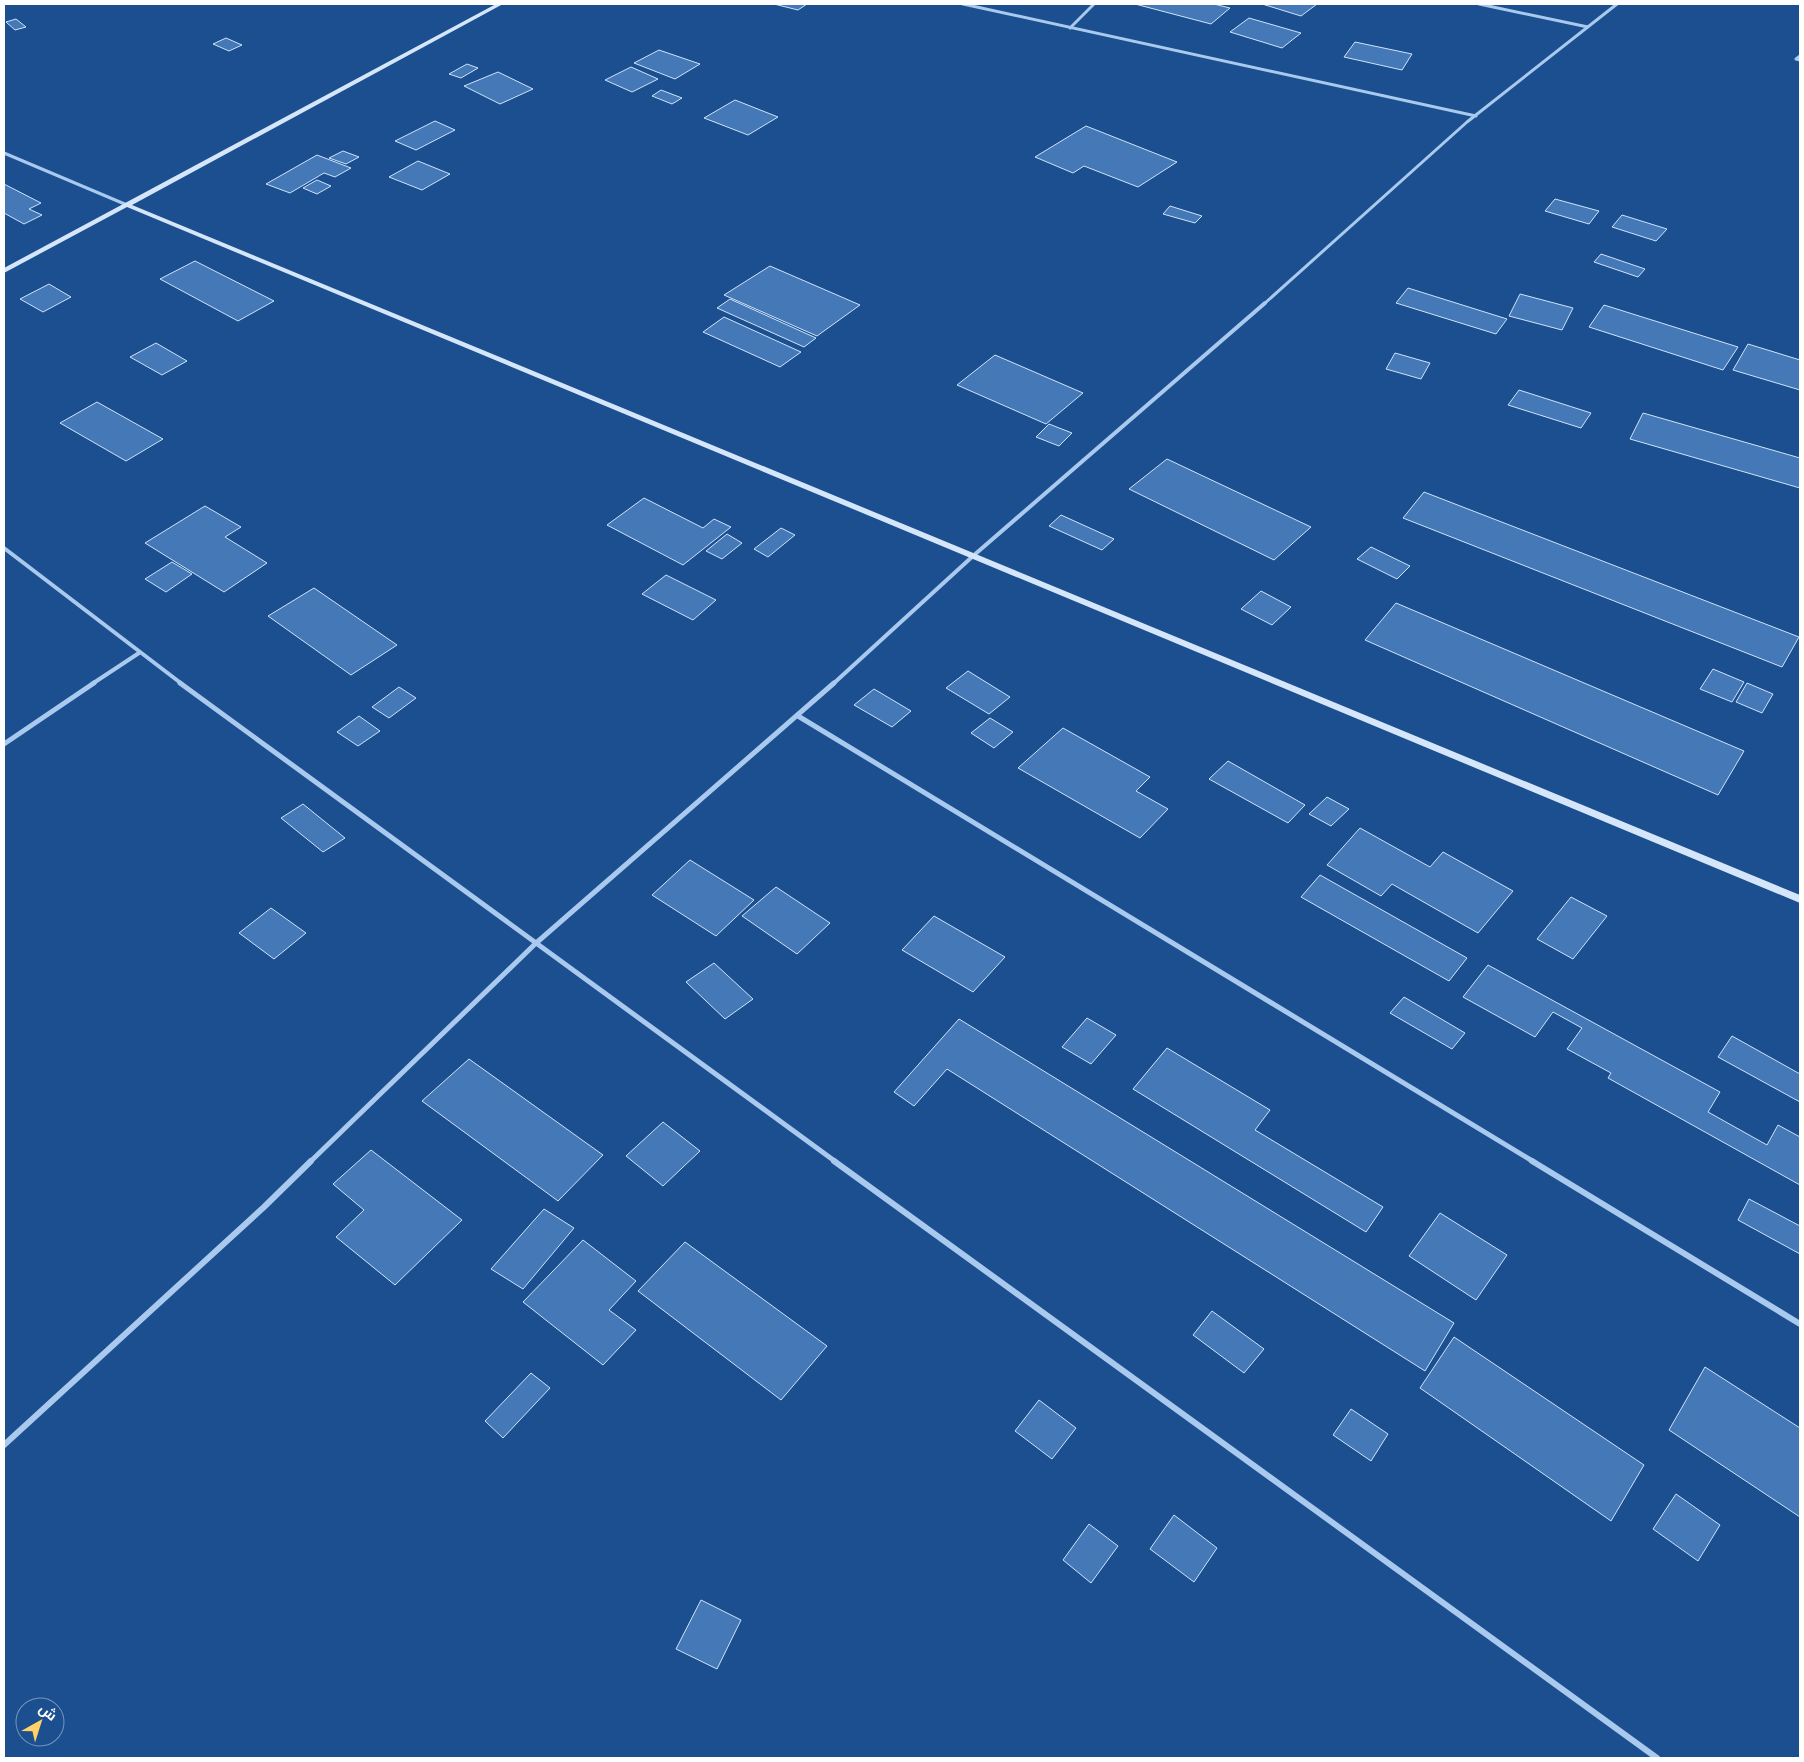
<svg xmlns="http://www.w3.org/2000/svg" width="1804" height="1762" viewBox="0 0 1804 1762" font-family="'Golos Text',Cairo,sans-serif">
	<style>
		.building { fill: #4478b7; stroke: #cfe3fa }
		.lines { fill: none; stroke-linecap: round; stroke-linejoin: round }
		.street-far3 { stroke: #a9c9ee; stroke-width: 3 }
		.street-far2 { stroke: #a9c9ee; stroke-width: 4 }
		.street-far1 { stroke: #a9c9ee; stroke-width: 5 }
		.street { stroke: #a9c9ee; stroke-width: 6 }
		.secondary { fill: #d6e6fa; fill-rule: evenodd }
	</style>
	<rect width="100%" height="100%" fill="#1b4f8f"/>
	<!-- building -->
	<path class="building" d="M 774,4 L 807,4 L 798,10 Z
		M 1135,4 L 1214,4 L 1230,8 L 1211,24 Z
		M 1262,4 L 1317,4 L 1301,16 Z
		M 1249,18 L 1301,33 L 1282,48 L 1230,32 Z
		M 16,19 L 26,27 L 15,30 L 6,22 Z
		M 226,38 L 242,45 L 229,51 L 213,44 Z
		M 1355,42 L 1412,54 L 1402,70 L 1344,57 Z
		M 659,50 L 700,64 L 675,79 L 634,63 Z
		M 467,64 L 478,68 L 461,78 L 449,74 Z
		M 631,67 L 658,79 L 632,92 L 605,80 Z
		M 498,72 L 533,89 L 500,104 L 464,86 Z
		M 661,90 L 682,98 L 672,104 L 652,96 Z
		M 735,100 L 778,117 L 748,135 L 704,118 Z
		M 435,121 L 455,130 L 416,150 L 395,141 Z
		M 1086,126 L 1177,162 L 1138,187 L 1084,166 L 1073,173 L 1035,157 Z
		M 343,151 L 359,157 L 346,164 L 329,158 Z
		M 317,155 L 351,168 L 335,177 L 324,173 L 290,193 L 266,184 Z
		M 418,161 L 450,174 L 422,190 L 389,177 Z
		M 317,180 L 331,186 L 317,194 L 303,188 Z
		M 4,184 L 41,203 L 29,209 L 42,215 L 24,224 L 4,213 Z
		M 1555,199 L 1599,211 L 1589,224 L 1545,211 Z
		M 1170,206 L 1202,216 L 1195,223 L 1163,214 Z
		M 1622,215 L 1667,229 L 1656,241 L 1612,227 Z
		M 1601,254 L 1645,269 L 1638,277 L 1594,262 Z
		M 195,261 L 274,301 L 238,321 L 160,279 Z
		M 770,266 L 860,305 L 817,336 L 724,295 Z
		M 49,284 L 71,297 L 43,312 L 20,299 Z
		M 1408,288 L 1507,319 L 1496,334 L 1396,303 Z
		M 1520,294 L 1573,308 L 1562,330 L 1509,316 Z
		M 730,299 L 816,338 L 804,347 L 717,308 Z
		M 1604,305 L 1738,347 L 1723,370 L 1589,327 Z
		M 724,317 L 801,352 L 780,367 L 703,332 Z
		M 156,343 L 187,361 L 162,375 L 130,357 Z
		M 1748,344 L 1800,360 L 1800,390 L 1733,370 Z
		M 1395,353 L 1430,363 L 1421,379 L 1386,369 Z
		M 995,355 L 1083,393 L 1046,424 L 957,385 Z
		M 1519,390 L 1591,413 L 1581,428 L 1508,405 Z
		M 97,402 L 163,439 L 126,461 L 60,423 Z
		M 1643,413 L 1800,458 L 1800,488 L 1630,439 Z
		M 1049,424 L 1072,433 L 1059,446 L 1036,437 Z
		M 1167,459 L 1311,527 L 1274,560 L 1129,489 Z
		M 1424,492 L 1799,637 L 1782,667 L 1403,518 Z
		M 644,498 L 703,528 L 714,519 L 731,527 L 683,565 L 607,525 Z
		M 205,506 L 241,527 L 225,537 L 267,563 L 224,592 L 145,543 Z
		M 1061,515 L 1114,539 L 1102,550 L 1049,526 Z
		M 781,528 L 795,535 L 768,557 L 754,549 Z
		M 727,534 L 742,543 L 722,559 L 706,551 Z
		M 1371,547 L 1410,566 L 1397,579 L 1357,559 Z
		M 172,562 L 192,574 L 166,592 L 145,579 Z
		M 666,575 L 716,600 L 693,620 L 642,594 Z
		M 314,588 L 397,645 L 351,675 L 268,616 Z
		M 1261,591 L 1291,607 L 1272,625 L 1241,609 Z
		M 1396,603 L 1744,751 L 1718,795 L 1365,640 Z
		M 1713,669 L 1744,682 L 1732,702 L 1700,689 Z
		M 968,671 L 1010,697 L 989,714 L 946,688 Z
		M 1747,683 L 1773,694 L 1762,713 L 1736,702 Z
		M 399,687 L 416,698 L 389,718 L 372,707 Z
		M 874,689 L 911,711 L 892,727 L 854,705 Z
		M 359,716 L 380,731 L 358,746 L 337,732 Z
		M 990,718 L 1013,732 L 994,748 L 971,733 Z
		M 1063,728 L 1150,777 L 1136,791 L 1168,809 L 1140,838 L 1018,768 Z
		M 1228,761 L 1305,805 L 1288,823 L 1209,779 Z
		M 1327,797 L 1349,809 L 1331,826 L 1309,814 Z
		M 303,804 L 345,838 L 323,852 L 281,818 Z
		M 1360,828 L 1430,867 L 1443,852 L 1513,891 L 1478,933 L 1392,884 L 1381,896 L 1327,865 Z
		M 690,860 L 754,900 L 716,936 L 652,895 Z
		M 1320,875 L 1467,958 L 1449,981 L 1301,897 Z
		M 776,887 L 830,923 L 797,954 L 742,916 Z
		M 1571,897 L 1607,916 L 1573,959 L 1537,939 Z
		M 271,908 L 306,933 L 274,959 L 239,933 Z
		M 934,916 L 1005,957 L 973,992 L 902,950 Z
		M 714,963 L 753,999 L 725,1019 L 686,982 Z
		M 1488,965 L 1720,1092 L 1708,1112 L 1767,1145 L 1778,1125 L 1800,1137 L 1800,1185 L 1608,1078 L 1611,1073 L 1567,1049 L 1582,1028 L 1553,1012 L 1535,1037 L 1463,997 Z
		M 1404,997 L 1465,1033 L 1452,1049 L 1390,1013 Z
		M 1087,1018 L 1116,1035 L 1091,1064 L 1062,1047 Z
		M 959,1019 L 1454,1323 L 1425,1371 L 947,1069 L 914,1106 L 894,1092 Z
		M 1732,1036 L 1800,1074 L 1800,1102 L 1718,1057 Z
		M 1167,1048 L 1270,1110 L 1255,1130 L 1383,1207 L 1366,1232 L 1133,1089 Z
		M 469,1059 L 603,1155 L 558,1201 L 422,1101 Z
		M 663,1122 L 700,1151 L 663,1186 L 626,1156 Z
		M 371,1150 L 462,1220 L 395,1285 L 336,1237 L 364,1210 L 333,1184 Z
		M 1749,1199 L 1800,1226 L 1800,1254 L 1738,1220 Z
		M 544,1209 L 574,1228 L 523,1289 L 491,1269 Z
		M 1440,1213 L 1507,1255 L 1476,1300 L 1409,1256 Z
		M 583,1240 L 636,1281 L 609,1310 L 636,1330 L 603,1365 L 523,1302 Z
		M 685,1242 L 827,1346 L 781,1400 L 638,1291 Z
		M 1212,1311 L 1264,1349 L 1244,1373 L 1193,1335 Z
		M 1454,1337 L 1644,1465 L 1611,1521 L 1420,1388 Z
		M 1705,1367 L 1800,1428 L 1800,1517 L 1669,1430 Z
		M 531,1373 L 550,1388 L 503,1438 L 485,1421 Z
		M 1039,1400 L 1076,1428 L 1052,1459 L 1015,1431 Z
		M 1351,1409 L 1388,1434 L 1371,1461 L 1333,1435 Z
		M 1676,1494 L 1720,1525 L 1698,1561 L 1653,1529 Z
		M 1174,1515 L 1217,1548 L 1194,1582 L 1150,1549 Z
		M 1089,1524 L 1118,1546 L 1091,1583 L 1063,1560 Z
		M 701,1600 L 741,1620 L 717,1669 L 676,1649 Z"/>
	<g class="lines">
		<!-- street-far3 -->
		<path class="street-far3" d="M 963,4 L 1476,116
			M 1479,4 L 1588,27
			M 1070,28 L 1094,4
			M 1800,56 L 1796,59 L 1800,60
			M 4,153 L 127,205
			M 1264,304 L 1467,122 L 1617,4"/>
		<!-- street-far2 -->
		<path class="street-far2" d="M 4,548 L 182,684
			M 92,684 L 139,653
			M 833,684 L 973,556 L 1265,303"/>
		<!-- street-far1 -->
		<path class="street-far1" d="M 180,683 L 836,1162
			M 798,716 L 1534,1162
			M 4,744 L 94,683
			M 310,1162 L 535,944 L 834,683"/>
		<!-- street -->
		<path class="street" d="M 834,1161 L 1657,1758
			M 1532,1161 L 1800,1324
			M 4,1445 L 264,1207 L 311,1161"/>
		<!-- secondary -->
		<path class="secondary" d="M 496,4 L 503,4 L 132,205 L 1800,895 L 1800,903 L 127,207 L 4,273 L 4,268 Z"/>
	</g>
	<!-- border -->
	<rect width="1804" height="1762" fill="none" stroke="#ffffff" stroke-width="10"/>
	<!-- north arrow -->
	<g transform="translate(40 1722) rotate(39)"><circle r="24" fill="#1b4f8f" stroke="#7695bc"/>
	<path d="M0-4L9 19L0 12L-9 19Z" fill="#ffd166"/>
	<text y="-8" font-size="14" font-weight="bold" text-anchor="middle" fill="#ffffff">ش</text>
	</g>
</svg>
